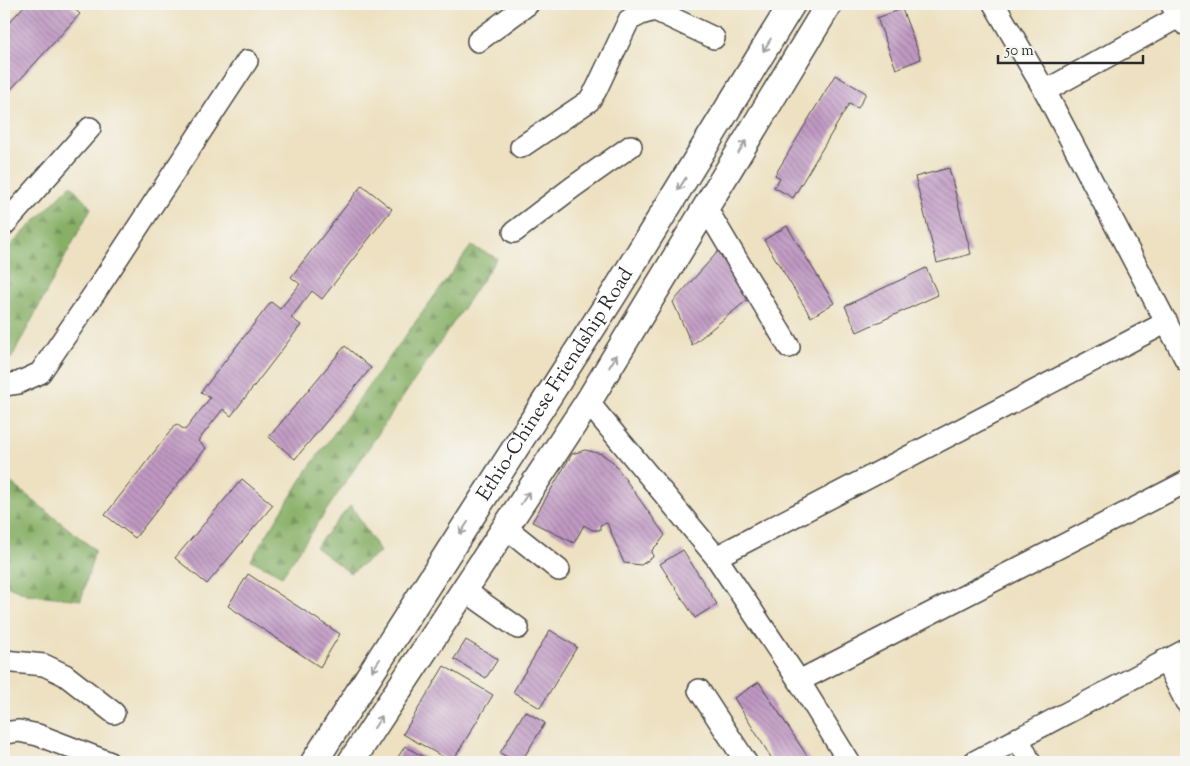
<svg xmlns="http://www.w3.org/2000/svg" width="1190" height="766" viewBox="0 0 1190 766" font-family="'Sorts Mill Goudy',serif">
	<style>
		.forest { fill: url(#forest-firs); stroke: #596e48 }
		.building { fill: url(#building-back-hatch) }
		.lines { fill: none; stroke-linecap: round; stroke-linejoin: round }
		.minor-casing { stroke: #484642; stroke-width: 24 }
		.major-casing { stroke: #484642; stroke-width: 29 }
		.minor { stroke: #fff; stroke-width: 21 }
		.major { stroke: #fff; stroke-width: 26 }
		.oneway { stroke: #a0a0a0 }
		.labels { text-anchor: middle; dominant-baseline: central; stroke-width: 4.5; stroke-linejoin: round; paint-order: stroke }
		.street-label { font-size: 20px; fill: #2b2b2b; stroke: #f6f6f2 }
	</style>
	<defs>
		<pattern id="forest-firs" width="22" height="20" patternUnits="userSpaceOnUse" patternTransform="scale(1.25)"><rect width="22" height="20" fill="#87b066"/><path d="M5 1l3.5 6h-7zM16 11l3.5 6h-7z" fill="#6f8f54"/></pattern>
		<pattern id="building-back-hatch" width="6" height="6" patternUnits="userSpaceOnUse" patternTransform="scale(1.25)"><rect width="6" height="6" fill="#c099c3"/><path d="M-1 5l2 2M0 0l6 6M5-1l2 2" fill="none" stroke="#9c7d9f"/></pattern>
	</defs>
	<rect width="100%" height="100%" fill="#f6f6f2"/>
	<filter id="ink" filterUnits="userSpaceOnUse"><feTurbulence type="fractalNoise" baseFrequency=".02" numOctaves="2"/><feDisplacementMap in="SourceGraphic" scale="10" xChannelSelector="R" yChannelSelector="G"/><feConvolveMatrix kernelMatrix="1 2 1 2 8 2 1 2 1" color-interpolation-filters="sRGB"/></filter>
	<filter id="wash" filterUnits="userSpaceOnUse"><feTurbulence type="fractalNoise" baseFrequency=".0096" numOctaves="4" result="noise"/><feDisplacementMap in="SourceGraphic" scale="20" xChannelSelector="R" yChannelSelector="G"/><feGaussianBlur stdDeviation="1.12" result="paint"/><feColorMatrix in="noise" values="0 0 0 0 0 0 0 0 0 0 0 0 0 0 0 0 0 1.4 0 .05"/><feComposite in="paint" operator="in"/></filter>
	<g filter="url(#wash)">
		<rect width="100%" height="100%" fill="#ede1c1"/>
		<!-- forest -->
		<path class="forest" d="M 71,185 L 91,208 L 11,359 L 4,360 L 4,252 Z
			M 471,246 L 497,258 L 282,576 L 251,560 L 308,469 Z
			M 4,477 L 95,550 L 81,600 L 27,594 L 4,584 Z
			M 351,505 L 380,552 L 350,573 L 315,547 Z"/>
		<g id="blocks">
			<!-- building -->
			<path class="building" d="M 26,4 L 69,4 L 80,14 L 4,97 L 4,28 Z
				M 902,9 L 921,59 L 896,69 L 877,18 Z
				M 835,75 L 866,93 L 858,108 L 849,104 L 793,198 L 774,187 L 780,178 L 775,175 Z
				M 949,168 L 971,254 L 937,263 L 915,177 Z
				M 362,185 L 392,209 L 322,299 L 312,291 L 291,318 L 301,325 L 231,416 L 223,409 L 198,441 L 206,448 L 135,538 L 105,515 L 176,424 L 185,430 L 210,398 L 201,392 L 271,302 L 280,309 L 300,284 L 291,277 Z
				M 787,226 L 834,303 L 811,317 L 764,240 Z
				M 723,246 L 752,296 L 692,345 L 673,302 Z
				M 926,268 L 938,295 L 857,332 L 845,306 Z
				M 345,346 L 371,368 L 295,459 L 269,437 Z
				M 585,450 L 602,454 L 613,462 L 665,535 L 660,542 L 652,550 L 653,557 L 641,565 L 624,563 L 607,523 L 600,525 L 600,530 L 592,530 L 584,525 L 574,543 L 532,522 L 572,454 Z
				M 242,479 L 273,505 L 207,584 L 175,558 Z
				M 683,550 L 717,604 L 695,618 L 660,564 Z
				M 248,574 L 340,634 L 320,667 L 228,606 Z
				M 550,630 L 577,647 L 540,708 L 513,692 Z
				M 466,640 L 498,659 L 486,678 L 454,659 Z
				M 444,666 L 493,695 L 452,762 L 403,734 Z
				M 759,682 L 811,762 L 774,762 L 734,698 Z
				M 525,711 L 545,723 L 521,762 L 516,762 L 500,753 Z
				M 405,746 L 432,762 L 395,762 Z"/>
		</g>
	</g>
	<g filter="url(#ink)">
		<use href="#blocks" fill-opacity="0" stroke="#484642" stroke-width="1"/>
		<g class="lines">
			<!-- minor casing -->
			<g class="minor-casing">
				<path id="minor" d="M 994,4 L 1045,91 L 1186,360
					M 478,41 L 528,4
					M 1045,91 L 1182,15
					M 521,147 L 589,101 L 596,90 L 629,20 L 641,14 L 655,10 L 714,38
					M 706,208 L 789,347
					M 4,225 L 90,128
					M 514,232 L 573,187 L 631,146
					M 4,385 L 18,383 L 40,373 L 94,294 L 247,61
					M 588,402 L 716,557 L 799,681 L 1186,482
					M 505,527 L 559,570
					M 716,557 L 1167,322
					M 464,590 L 518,628
					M 1165,660 L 1186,702
					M 4,661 L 44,665 L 65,675 L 114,713
					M 799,681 L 849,762
					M 699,690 L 746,762
					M 4,733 L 19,731 L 38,735 L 108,762
					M 1018,738 L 1030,762
					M 974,762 L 1186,650"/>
			</g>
			<!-- major casing -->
			<g class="major-casing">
				<g id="major">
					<path d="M 1174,4 L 1186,22"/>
					<path id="s1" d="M 314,762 L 614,294 L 792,4"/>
					<path d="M 351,762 L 588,402 L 829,4"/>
				</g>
			</g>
			<!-- minor -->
			<use href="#minor" class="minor"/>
			<!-- major -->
			<use href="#major" class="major"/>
		</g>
		<!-- one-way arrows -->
		<defs><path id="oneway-shaft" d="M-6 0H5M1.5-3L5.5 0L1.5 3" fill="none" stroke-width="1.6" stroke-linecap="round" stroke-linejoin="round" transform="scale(1.25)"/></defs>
		<g class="oneway">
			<use href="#oneway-shaft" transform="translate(767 45) rotate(121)"/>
			<use href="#oneway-shaft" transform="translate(742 147) rotate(-59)"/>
			<use href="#oneway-shaft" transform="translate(682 184) rotate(122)"/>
			<use href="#oneway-shaft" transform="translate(613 361) rotate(-59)"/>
			<use href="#oneway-shaft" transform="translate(525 498) rotate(-57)"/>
			<use href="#oneway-shaft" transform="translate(464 528) rotate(123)"/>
			<use href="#oneway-shaft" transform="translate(376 665) rotate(123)"/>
			<use href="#oneway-shaft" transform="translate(378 722) rotate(-57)"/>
		</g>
	</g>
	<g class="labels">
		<!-- street labels -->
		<g class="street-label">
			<text stroke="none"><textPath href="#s1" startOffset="448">Ethio-Chinese Friendship Road</textPath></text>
		</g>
	</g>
	<!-- margin -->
	<rect width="1190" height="766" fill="none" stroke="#f6f6f2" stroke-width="20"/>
	<!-- scale -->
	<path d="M998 55v8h145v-8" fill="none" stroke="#2b2b2b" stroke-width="2.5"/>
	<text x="1005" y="55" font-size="15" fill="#2b2b2b" stroke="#f6f6f2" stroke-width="4" paint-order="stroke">50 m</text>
</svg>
